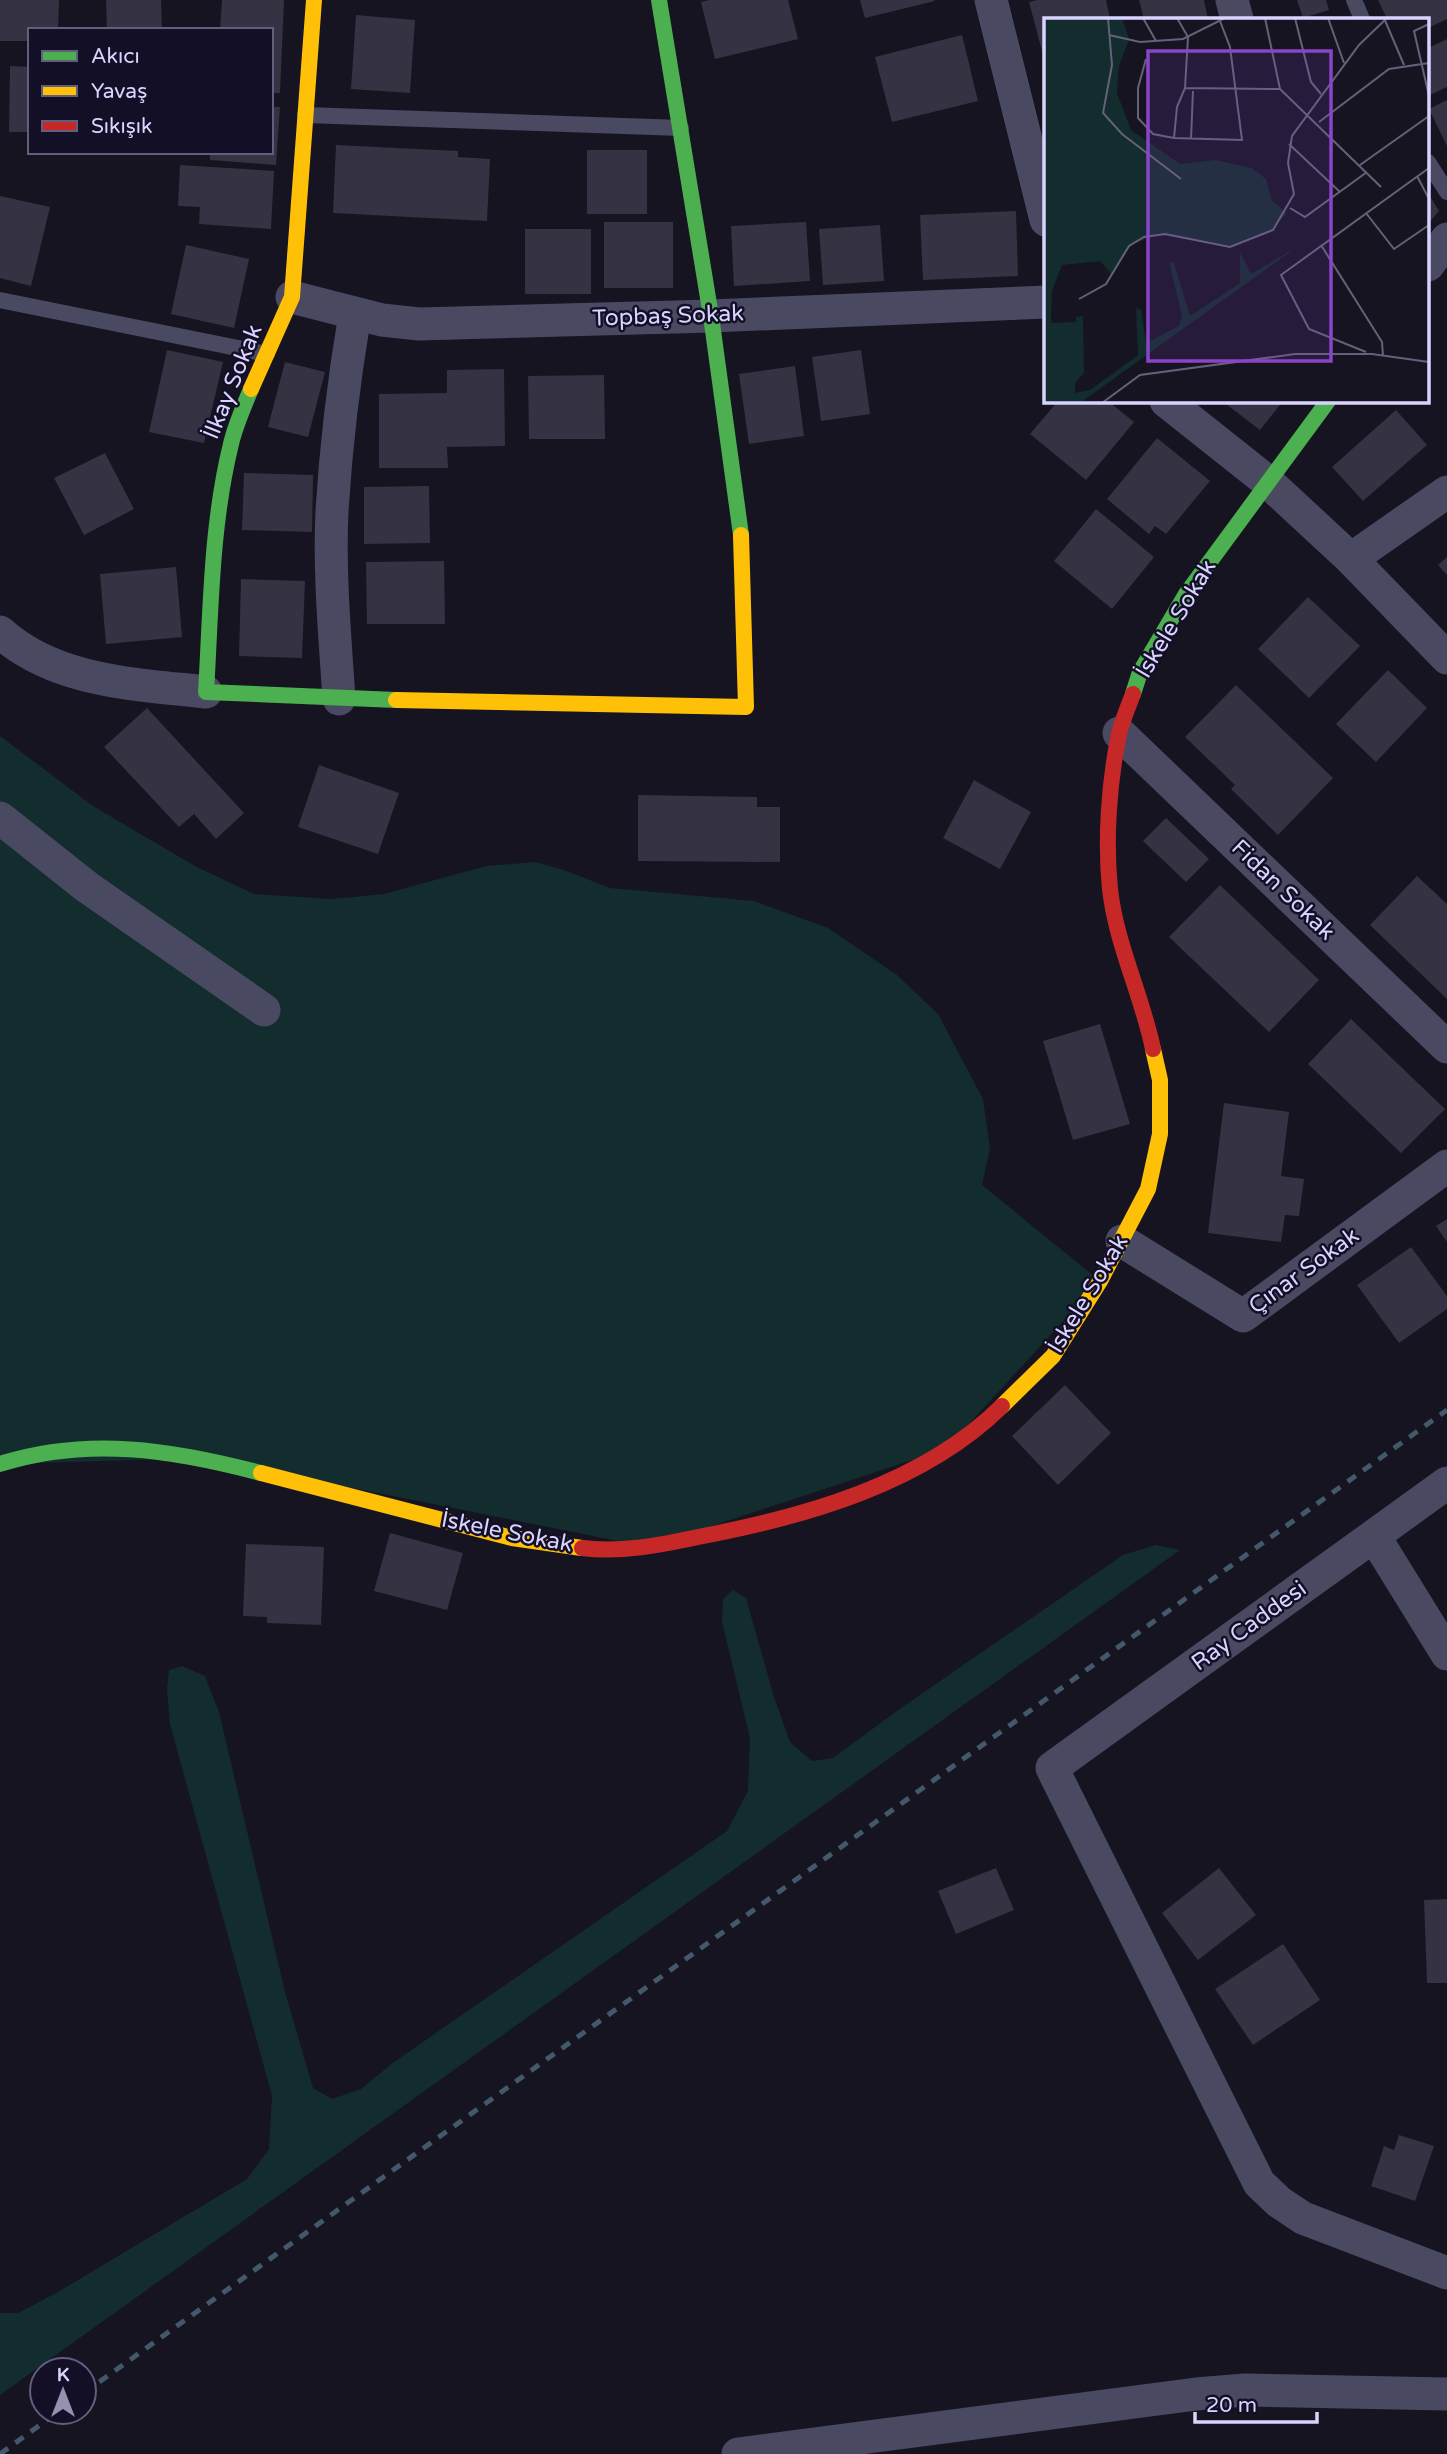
<svg xmlns="http://www.w3.org/2000/svg" width="1447" height="2454" viewBox="0 0 1447 2454" font-family="'Varela Round',sans-serif">
	<style>
		.green { fill: #132c2d }
		.building { fill: #343243 }
		.lines { fill: none; stroke-linecap: round; stroke-linejoin: round }
		.lane { stroke: #4a4962; stroke-width: 16 }
		.street { stroke: #4a4962; stroke-width: 33 }
		.fast { stroke: #4caf50; stroke-width: 16 }
		.slow { stroke: #ffc107; stroke-width: 16 }
		.jam { stroke: #c62828; stroke-width: 16 }
		.rail { stroke: #43596b; stroke-width: 5; stroke-dasharray: 10 9; stroke-linecap: butt }
		.labels { text-anchor: middle; dominant-baseline: central; stroke-width: 5; stroke-linejoin: round; paint-order: stroke }
		.street-label { font-size: 23px; fill: #d9d4ff; stroke: #130f26 }
		.inset-road { fill: none; stroke: #64617a; stroke-width: 2 }
		.view { fill: #8945c9; fill-opacity: 0.15; stroke: #8945c9; stroke-width: 3.5 }
		.inset-edge { fill: none; stroke: #d9d4ff; stroke-width: 3.5 }
	</style>
	<rect width="100%" height="100%" fill="#161421"/>
	<!-- green -->
	<path class="green" d="M 0,736 L 93,806 L 195,866 L 254,894 L 333,899 L 384,894 L 486,866 L 535,862 L 564,870 L 610,888 L 754,901 L 828,928 L 897,975 L 938,1014 L 983,1099 L 990,1148 L 982,1185 L 1100,1281 L 946,1449 L 648,1547 L 203,1458 L 0,1464 Z
		M 1156,1545 L 1180,1550 L 0,2395 L 0,2313 L 18,2313 L 58,2292 L 247,2179 L 269,2149 L 272,2096 L 170,1724 L 167,1688 L 169,1670 L 182,1666 L 205,1676 L 219,1712 L 285,1992 L 313,2088 L 332,2099 L 361,2089 L 394,2062 L 727,1831 L 748,1791 L 750,1738 L 722,1622 L 723,1599 L 733,1590 L 746,1598 L 774,1697 L 790,1742 L 812,1761 L 833,1758 L 901,1708 L 1123,1555 Z"/>
	<!-- building -->
	<path class="building" d="M 0,0 L 59,0 L 58,30 L 30,30 L 30,41 L 0,41 Z
		M 106,0 L 161,0 L 162,30 L 107,30 Z
		M 222,0 L 284,0 L 280,93 L 271,93 L 271,30 L 220,30 Z
		M 709,0 L 788,0 L 798,39 L 715,59 L 701,2 Z
		M 860,0 L 934,0 L 935,1 L 865,18 Z
		M 1037,0 L 1106,0 L 1110,19 L 1046,19 L 1046,54 L 1043,55 L 1029,2 Z
		M 1139,0 L 1204,0 L 1208,19 L 1144,19 Z
		M 1297,0 L 1326,0 L 1329,10 L 1303,18 Z
		M 1378,0 L 1447,0 L 1447,19 L 1428,28 L 1428,19 L 1387,19 Z
		M 356,15 L 415,20 L 410,93 L 351,89 Z
		M 962,35 L 978,101 L 892,122 L 875,57 Z
		M 1447,39 L 1447,87 L 1428,96 L 1428,48 Z
		M 10,66 L 30,67 L 30,132 L 9,132 Z
		M 1447,100 L 1447,146 L 1429,109 Z
		M 271,107 L 280,107 L 276,165 L 210,160 L 210,152 L 271,152 Z
		M 336,145 L 458,151 L 458,157 L 490,159 L 487,221 L 333,213 Z
		M 587,150 L 647,150 L 647,214 L 587,214 Z
		M 180,165 L 274,171 L 271,229 L 199,224 L 200,207 L 178,206 Z
		M 1428,193 L 1439,211 L 1428,224 Z
		M 0,196 L 50,207 L 31,286 L 0,278 Z
		M 1016,211 L 1018,276 L 923,280 L 920,215 Z
		M 604,222 L 673,222 L 673,288 L 604,288 Z
		M 806,222 L 810,281 L 734,286 L 731,226 Z
		M 880,225 L 884,281 L 823,285 L 819,229 Z
		M 525,229 L 591,229 L 591,294 L 525,294 Z
		M 186,245 L 249,259 L 234,328 L 171,314 Z
		M 167,350 L 223,362 L 204,443 L 149,432 Z
		M 861,350 L 870,414 L 821,421 L 812,357 Z
		M 285,362 L 325,372 L 308,437 L 268,427 Z
		M 795,366 L 804,436 L 749,444 L 739,374 Z
		M 504,369 L 505,446 L 447,447 L 448,468 L 379,468 L 379,394 L 447,393 L 447,370 Z
		M 604,375 L 605,439 L 529,439 L 528,376 Z
		M 1058,401 L 1108,401 L 1134,422 L 1086,480 L 1030,434 Z
		M 1222,401 L 1283,401 L 1260,430 Z
		M 1396,410 L 1427,445 L 1363,501 L 1332,467 Z
		M 1157,438 L 1210,481 L 1166,534 L 1155,526 L 1149,534 L 1107,499 Z
		M 105,453 L 134,509 L 84,535 L 54,478 Z
		M 244,473 L 313,475 L 312,532 L 242,530 Z
		M 429,486 L 430,543 L 364,544 L 364,487 Z
		M 1096,509 L 1154,557 L 1112,609 L 1054,561 Z
		M 1447,557 L 1447,575 L 1438,565 Z
		M 444,561 L 445,624 L 367,624 L 366,562 Z
		M 176,567 L 182,637 L 106,644 L 100,574 Z
		M 241,579 L 305,581 L 302,658 L 239,656 Z
		M 1308,597 L 1360,646 L 1309,698 L 1258,649 Z
		M 1388,670 L 1427,708 L 1376,762 L 1336,724 Z
		M 1236,685 L 1333,778 L 1278,835 L 1231,789 L 1235,785 L 1185,737 Z
		M 147,708 L 244,813 L 216,839 L 194,814 L 179,827 L 104,747 Z
		M 319,765 L 399,793 L 378,854 L 298,827 Z
		M 974,780 L 1031,812 L 1000,869 L 943,838 Z
		M 638,795 L 757,797 L 757,807 L 780,807 L 780,862 L 638,861 Z
		M 1166,818 L 1209,859 L 1186,882 L 1143,841 Z
		M 1417,876 L 1447,904 L 1447,999 L 1370,925 Z
		M 1220,885 L 1319,980 L 1269,1032 L 1169,937 Z
		M 1351,1019 L 1445,1109 L 1401,1153 L 1308,1064 Z
		M 1100,1024 L 1130,1124 L 1073,1140 L 1043,1041 Z
		M 1224,1103 L 1289,1112 L 1281,1176 L 1304,1179 L 1299,1216 L 1285,1215 L 1281,1242 L 1208,1233 Z
		M 1447,1219 L 1447,1242 L 1436,1226 Z
		M 1411,1247 L 1447,1296 L 1447,1309 L 1399,1343 L 1357,1285 Z
		M 1065,1385 L 1111,1433 L 1058,1485 L 1012,1436 Z
		M 390,1533 L 463,1553 L 447,1610 L 374,1591 Z
		M 246,1544 L 324,1547 L 321,1625 L 267,1623 L 267,1617 L 243,1616 Z
		M 996,1868 L 1014,1910 L 956,1934 L 938,1891 Z
		M 1219,1868 L 1256,1915 L 1198,1960 L 1162,1913 Z
		M 1447,1899 L 1447,1983 L 1427,1983 L 1424,1900 Z
		M 1283,1944 L 1320,2000 L 1253,2045 L 1215,1989 Z
		M 1399,2135 L 1434,2146 L 1415,2201 L 1371,2186 L 1384,2146 L 1394,2150 Z"/>
	<g class="lines">
		<!-- lane -->
		<path class="lane" d="M 1354,0 L 1362,19
			M 305,115 L 681,128
			M 1428,162 L 1447,192
			M 0,300 L 267,354"/>
		<!-- street -->
		<path class="street" d="M 991,0 L 1046,220
			M 1232,0 L 1237,19
			M 1428,265 L 1447,239
			M 292,297 L 382,320 L 419,324 L 711,316 L 1046,302
			M 1166,401 L 1268,482 L 1351,559 L 1447,658
			M 1351,559 L 1447,492
			M 0,632 C 55,682 135,684 206,692
			M 339,699 C 335,637 329,573 332,511 C 336,445 344,379 355,314
			M 1119,733 L 1447,1047
			M 0,818 L 87,887 L 264,1010
			M 1122,1241 L 1243,1316 L 1447,1166
			M 1447,1483 L 1052,1768 L 1259,2183 L 1279,2202 L 1303,2218 L 1447,2273
			M 1374,1536 L 1447,1654
			M 738,2454 L 1196,2394 L 1245,2390 L 1447,2394"/>
		<!-- fast -->
		<path class="fast" d="M 659,0 L 711,316 L 741,535
			M 251,389 C 244,406 235,426 231,444 C 211,525 211,609 206,692 L 396,700
			M 1133,694 L 1140,672 L 1186,594 L 1328,401
			M 0,1464 C 88,1436 173,1450 261,1473"/>
		<!-- slow -->
		<path class="slow" d="M 251,389 L 292,297 L 314,0
			M 396,700 L 746,707 L 741,535
			M 1002,1406 L 1053,1356 L 1100,1281 L 1148,1189 L 1160,1134 L 1160,1080 L 1153,1049
			M 261,1473 L 512,1538 L 582,1548"/>
		<!-- jam -->
		<path class="jam" d="M 1133,694 C 1128,707 1122,721 1119,734 C 1109,782 1105,840 1110,889 C 1116,944 1142,995 1153,1049
			M 582,1548 C 621,1553 661,1545 698,1537 C 804,1517 923,1484 1002,1406"/>
		<!-- rail -->
		<path class="rail" d="M 84,2393 L 1447,1410
			M 0,2454 L 58,2412"/>
	</g>
	<g class="labels">
		<!-- street labels -->
		<g class="street-label">
			<text transform="translate(668 316) rotate(-2)">Topbaş Sokak</text>
			<text transform="translate(233 382) rotate(-68)">İlkay Sokak</text>
			<text transform="translate(1176 619) rotate(-59)">İskele Sokak</text>
			<text transform="translate(1283 890) rotate(44)">Fidan Sokak</text>
			<text transform="translate(1304 1271) rotate(-36)">Çınar Sokak</text>
			<text transform="translate(1088 1294) rotate(-59)">İskele Sokak</text>
			<text transform="translate(507 1532) rotate(11)">İskele Sokak</text>
			<text transform="translate(1249 1626) rotate(-36)">Ray Caddesi</text>
		</g>
	</g>
	<!-- overview -->
	<g transform="translate(1044 18)">
		<rect width="385" height="385" fill="#161421"/>
		<path d="M 0,0 L 78,0 L 85,21 L 75,48 L 73,75 L 87,112 L 136,146 L 171,142 L 208,150 L 222,161 L 228,183 L 243,195 L 223,216 L 186,229 L 113,216 L 85,228 L 68,257 L 56,243 L 18,247 L 8,273 L 7,301 L 8,305 L 32,304 L 32,299 L 39,298 L 40,355 L 31,365 L 31,375 L 46,372 L 94,337 L 92,290 L 97,292 L 102,325 L 135,308 L 138,298 L 125,244 L 130,245 L 146,298 L 196,265 L 196,234 L 207,256 L 253,229 L 36,385 L 0,385 Z" fill="#132c2d"/>
		<path class="inset-road" d="M 64,0 L 68,47 L 59,95 L 78,116 L 137,161M 99,0 L 112,23M 133,0 L 144,19 L 141,70 L 133,89 L 130,120 L 198,122 L 186,29 L 176,3M 221,0 L 236,71 L 337,169M 251,0 L 267,64 L 277,76M 284,0 L 300,45M 340,0 L 360,47M 385,6 L 370,13 L 385,78M 65,17 L 96,24 L 139,21 L 181,0M 102,41 L 94,70 L 94,100 L 109,116 L 130,120M 141,70 L 236,71M 275,104 L 345,51 L 385,45M 147,121 L 149,73M 245,126 L 296,174M 316,147 L 385,98M 373,158 L 385,181M 246,190 L 261,199 L 323,154M 322,195 L 350,231 L 385,207M 277,227 L 338,324 L 339,338M 35,281 L 62,266 L 85,228 L 100,219 L 121,216 L 186,229 L 229,212 L 250,176 L 244,145 L 248,118 L 315,27 L 343,0M 322,334 L 265,311 L 237,257 L 385,150M 58,385 L 96,357 L 251,336 L 328,336 L 385,344"/>
		<path class="view" d="M 104,33 L 287,33 L 287,343 L 104,343 Z"/>
		<rect width="385" height="385" class="inset-edge"/>
	</g>
	<!-- legend -->
	<rect x="28" y="28" width="245" height="126" fill="#130f26" stroke="#625e7d" stroke-width="2"/>
	<rect x="42" y="51" width="35" height="10" fill="#4caf50" stroke="#625e7d" stroke-width="2"/>
	<text x="91" y="63" font-size="21" fill="#d9d4ff">Akıcı</text>
	<rect x="42" y="86" width="35" height="10" fill="#ffc107" stroke="#625e7d" stroke-width="2"/>
	<text x="91" y="98" font-size="21" fill="#d9d4ff">Yavaş</text>
	<rect x="42" y="121" width="35" height="10" fill="#c62828" stroke="#625e7d" stroke-width="2"/>
	<text x="91" y="133" font-size="21" fill="#d9d4ff">Sıkışık</text>
	<!-- north arrow -->
	<g transform="translate(63 2391)"><circle r="33" fill="#130f26" stroke="#625e7d" stroke-width="2"/>
	<path d="M0-5L12 26L0 18L-12 26Z" fill="#9591b1"/>
	<text y="-10" font-size="19" font-weight="bold" text-anchor="middle" fill="#d9d4ff">K</text>
	</g>
	<!-- scale -->
	<path d="M1195 2412v10h122v-10" fill="none" stroke="#d9d4ff" stroke-width="3.5"/>
	<text x="1206" y="2412" font-size="21" fill="#d9d4ff" stroke="#130f26" stroke-width="5" paint-order="stroke">20 m</text>
</svg>
